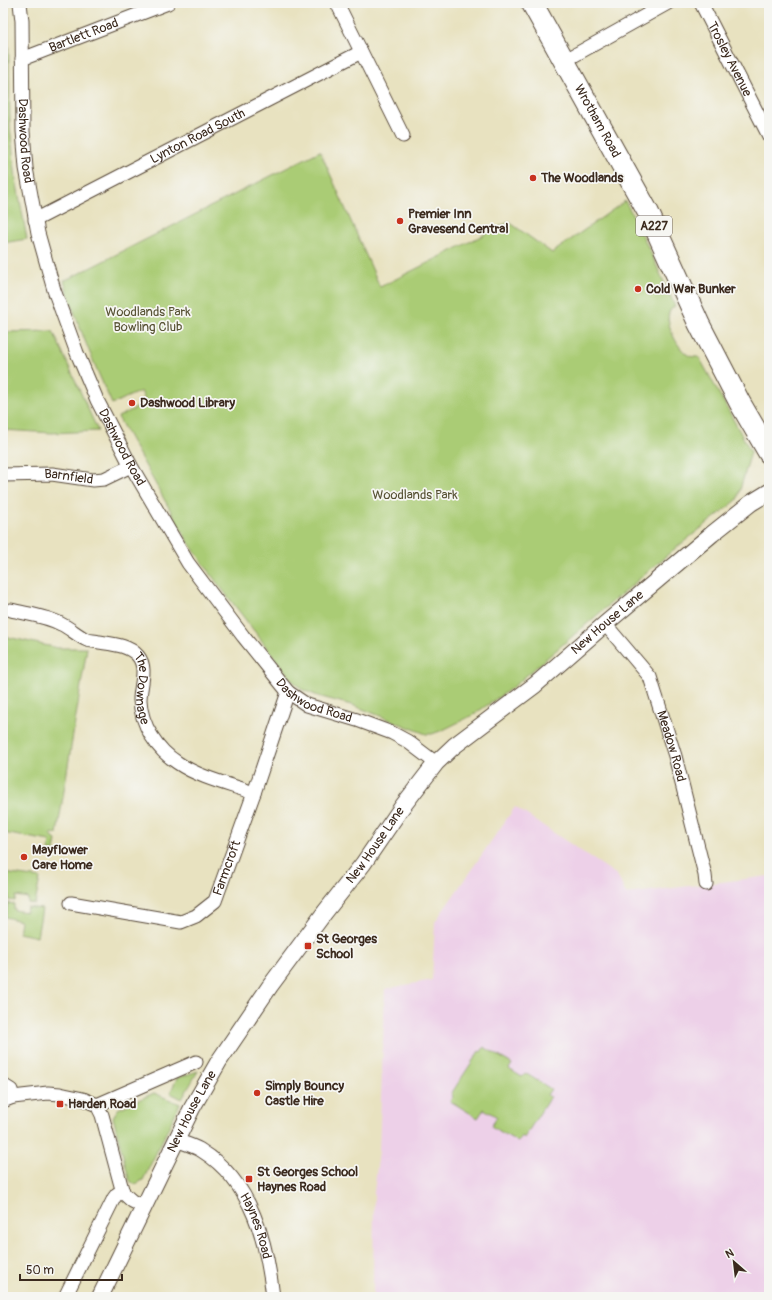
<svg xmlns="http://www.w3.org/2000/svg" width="772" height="1300" viewBox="0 0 772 1300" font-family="Pangolin,sans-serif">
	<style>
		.built { fill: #edd0e8 }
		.green { fill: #aacc75; stroke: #727b4a }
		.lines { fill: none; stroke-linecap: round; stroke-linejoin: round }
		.minor-casing { stroke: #554636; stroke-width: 15 }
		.tertiary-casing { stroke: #554636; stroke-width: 18 }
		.primary-casing { stroke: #554636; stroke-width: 23 }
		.minor { stroke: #fff; stroke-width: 13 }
		.tertiary { stroke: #fff; stroke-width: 16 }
		.primary { stroke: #fff; stroke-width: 21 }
		.poi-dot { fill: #c8321e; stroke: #f6f6f2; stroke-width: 1.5 }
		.labels { text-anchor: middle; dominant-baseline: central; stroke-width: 3.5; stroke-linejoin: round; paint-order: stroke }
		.shield { fill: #f6f6f2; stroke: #73675e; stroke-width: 1 }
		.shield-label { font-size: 12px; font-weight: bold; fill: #3b2a1e }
		.street-label { font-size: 13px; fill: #3b2a1e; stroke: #f6f6f2 }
		.poi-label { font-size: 13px; font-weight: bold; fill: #3b2a1e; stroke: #f6f6f2; text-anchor: start }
		.park-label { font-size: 13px; fill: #575234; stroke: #f6f6f2 }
	</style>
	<rect width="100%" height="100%" fill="#f6f6f2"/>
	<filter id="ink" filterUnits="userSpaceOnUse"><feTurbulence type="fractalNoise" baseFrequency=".025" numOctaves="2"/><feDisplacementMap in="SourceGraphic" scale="8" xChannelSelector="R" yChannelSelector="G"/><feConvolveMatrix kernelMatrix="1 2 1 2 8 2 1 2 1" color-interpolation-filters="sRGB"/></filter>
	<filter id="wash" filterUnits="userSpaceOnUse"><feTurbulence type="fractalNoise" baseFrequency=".012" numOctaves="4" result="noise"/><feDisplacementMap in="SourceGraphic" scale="16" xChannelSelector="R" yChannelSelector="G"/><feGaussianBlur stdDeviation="0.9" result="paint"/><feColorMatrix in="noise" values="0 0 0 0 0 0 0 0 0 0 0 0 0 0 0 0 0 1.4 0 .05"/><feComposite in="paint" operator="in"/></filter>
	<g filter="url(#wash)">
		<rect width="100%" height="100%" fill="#e8e2c0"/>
		<!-- built -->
		<path class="built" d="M 515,807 L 617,875 L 626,894 L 769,876 L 769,1297 L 373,1297 L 374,1192 L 379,1151 L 385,989 L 432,980 L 435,922 Z"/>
		<!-- green -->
		<path class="green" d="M 3,3 L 7,3 L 8,17 L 10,127 L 16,179 L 27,239 L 3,243 Z
			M 320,151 L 380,287 L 509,222 L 552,253 L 625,201 L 636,221 L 675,306 C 672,308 670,310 669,313 C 665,324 679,352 690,356 C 692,357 696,357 699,357 L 751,452 L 737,500 L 672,551 L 513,687 L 473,715 L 443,730 L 432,734 L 426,734 L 355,706 L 318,696 L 301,689 L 292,680 L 215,580 L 187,540 L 118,417 L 146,403 L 141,391 L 112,404 C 94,364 77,324 64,281 Z
			M 53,331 L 98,431 L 52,433 L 3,430 L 3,332 Z
			M 3,636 L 58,648 L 87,648 L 57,834 L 51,833 L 51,836 L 56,840 L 54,851 L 49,850 L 50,841 L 3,833 Z
			M 3,870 L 11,874 L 40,878 L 35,904 L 28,903 L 28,898 L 16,896 L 15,901 L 8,900 L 9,896 L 4,895 Z
			M 8,903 L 14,904 L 14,910 L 26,912 L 27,907 L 42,909 L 37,937 L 19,933 L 21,921 L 5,917 Z
			M 484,1047 L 512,1064 L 509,1069 L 522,1077 L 525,1073 L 551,1089 L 547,1095 L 550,1097 L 524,1138 L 522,1136 L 518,1142 L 491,1126 L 497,1117 L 484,1109 L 478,1118 L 450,1101 L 453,1096 L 451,1094 L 479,1051 L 481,1052 Z
			M 198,1071 L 182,1099 L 170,1093 L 177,1078 Z
			M 154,1093 L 180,1104 L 143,1180 L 136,1184 L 132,1183 L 129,1179 L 113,1117 L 118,1109 Z"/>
	</g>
	<g filter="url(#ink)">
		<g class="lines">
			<!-- minor casing -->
			<g class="minor-casing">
				<g id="minor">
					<path id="s1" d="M 20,3 L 22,21 L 23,131 L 26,168 L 38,233 L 54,290 L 77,353 L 97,400 L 131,466 L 188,563 L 243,636 L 288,692 L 307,705 L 357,720 L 392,733 L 407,741 L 436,763"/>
					<path d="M 337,3 L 403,136"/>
					<path id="s2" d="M 701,3 L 769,136"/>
					<path id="s3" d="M 22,59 L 168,3"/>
					<path d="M 564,61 L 668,3"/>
					<path id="s4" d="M 35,220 L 361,52"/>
					<path id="s5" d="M 3,475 L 52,474 L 93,480 L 104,479 L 131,466"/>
					<path id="s6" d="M 11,610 C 27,614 47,616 61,624 C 70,628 78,636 87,640 C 90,641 95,641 99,642 C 112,644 129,645 138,656 C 148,668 140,686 140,700 C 141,725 157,750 178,763 C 198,777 231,785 254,793"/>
					<path id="s7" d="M 605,624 L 650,677 L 675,756 L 705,875 L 706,884"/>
					<path id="s8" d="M 71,903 L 181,922 L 196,916 L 215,901 L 254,793 L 288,692"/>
					<path d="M 3,1085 L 11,1090 L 13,1097"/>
					<path d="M 3,1101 L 13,1097 L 48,1093 L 60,1094 L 83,1099 L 97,1105 L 102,1115 L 123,1193 L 132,1201 L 144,1207"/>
					<path d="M 97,1105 L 196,1062"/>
					<path id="s9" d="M 177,1140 C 185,1144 195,1146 202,1151 C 252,1182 267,1243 273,1297"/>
					<path d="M 65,1297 L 114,1198 L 117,1194 L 123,1191"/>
				</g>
			</g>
			<!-- tertiary casing -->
			<g class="tertiary-casing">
				<g id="tertiary">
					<path id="s10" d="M 100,1297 L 192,1108 L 219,1061 L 270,986 L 325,912 L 363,864 L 402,807 L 436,763 L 454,746 L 535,685 L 605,624 L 712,534 L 751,503 L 769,492"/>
				</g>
			</g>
			<!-- primary casing -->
			<g class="primary-casing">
				<g id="primary">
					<path id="s11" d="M 532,3 L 648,212 L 699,324 L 740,403 L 769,453"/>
				</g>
			</g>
			<!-- minor -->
			<use href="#minor" class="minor"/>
			<!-- tertiary -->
			<use href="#tertiary" class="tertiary"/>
			<!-- primary -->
			<use href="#primary" class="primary"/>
		</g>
	</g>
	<!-- markers -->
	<g class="poi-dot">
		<circle cx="533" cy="178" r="4"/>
		<circle cx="400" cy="221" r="4"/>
		<circle cx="638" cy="289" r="4"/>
		<circle cx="132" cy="403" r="4"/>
		<circle cx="24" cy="857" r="4"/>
		<rect x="304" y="942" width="8" height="8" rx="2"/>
		<circle cx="257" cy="1093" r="4"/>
		<rect x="56" y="1100" width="8" height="8" rx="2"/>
		<rect x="245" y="1175" width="8" height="8" rx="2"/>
	</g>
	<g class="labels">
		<!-- shield labels -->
		<rect class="shield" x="636" y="216" width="36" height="20" rx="3"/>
		<g class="shield-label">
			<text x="654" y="226">A227</text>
		</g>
		<!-- street labels -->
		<g class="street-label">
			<text stroke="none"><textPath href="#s3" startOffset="66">Bartlett Road</textPath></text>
			<text stroke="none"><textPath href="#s2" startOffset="63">Trosley Avenue</textPath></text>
			<text stroke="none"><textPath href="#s11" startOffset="135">Wrotham Road</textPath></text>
			<text stroke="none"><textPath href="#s4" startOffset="183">Lynton Road South</textPath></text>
			<text stroke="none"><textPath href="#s1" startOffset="138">Dashwood Road</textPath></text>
			<text stroke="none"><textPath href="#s1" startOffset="462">Dashwood Road</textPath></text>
			<text stroke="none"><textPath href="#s5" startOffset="66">Barnfield</textPath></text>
			<text stroke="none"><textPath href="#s10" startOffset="855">New House Lane</textPath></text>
			<text stroke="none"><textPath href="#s6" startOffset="171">The Downage</textPath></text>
			<text stroke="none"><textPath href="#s1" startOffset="786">Dashwood Road</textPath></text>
			<text stroke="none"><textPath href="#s7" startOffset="142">Meadow Road</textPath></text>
			<text stroke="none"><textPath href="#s10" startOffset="531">New House Lane</textPath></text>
			<text stroke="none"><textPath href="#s8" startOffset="187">Farmcroft</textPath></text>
			<text stroke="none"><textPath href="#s10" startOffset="207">New House Lane</textPath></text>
			<text stroke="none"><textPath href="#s9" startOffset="122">Haynes Road</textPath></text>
		</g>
		<!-- poi labels -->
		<g class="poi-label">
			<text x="541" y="178">The Woodlands</text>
			<text x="408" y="214">Premier Inn<tspan x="408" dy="15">Gravesend Central</tspan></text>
			<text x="646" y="289">Cold War Bunker</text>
			<text x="140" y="403">Dashwood Library</text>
			<text x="32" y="850">Mayflower<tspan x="32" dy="15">Care Home</tspan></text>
			<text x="316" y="939">St Georges<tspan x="316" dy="15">School</tspan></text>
			<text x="265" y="1086">Simply Bouncy<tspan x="265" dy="15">Castle Hire</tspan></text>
			<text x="68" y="1104">Harden Road</text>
			<text x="257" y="1172">St Georges School<tspan x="257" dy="15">Haynes Road</tspan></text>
		</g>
		<!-- park labels -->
		<g class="park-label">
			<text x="148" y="312">Woodlands Park<tspan x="148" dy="15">Bowling Club</tspan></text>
			<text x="415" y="495">Woodlands Park</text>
		</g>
	</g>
	<!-- margin -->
	<rect width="772" height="1300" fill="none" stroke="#f6f6f2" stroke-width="16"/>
	<!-- north arrow -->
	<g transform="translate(734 1262) rotate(332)" stroke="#f6f6f2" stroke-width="3" paint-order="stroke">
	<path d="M0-3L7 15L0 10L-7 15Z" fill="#3b2a1e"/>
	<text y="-6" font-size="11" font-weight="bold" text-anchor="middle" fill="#3b2a1e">N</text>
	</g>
	<!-- scale -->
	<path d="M20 1274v6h102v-6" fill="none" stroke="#3b2a1e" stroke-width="2"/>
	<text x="26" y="1274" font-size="12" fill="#3b2a1e" stroke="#f6f6f2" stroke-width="3" paint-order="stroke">50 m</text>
</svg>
